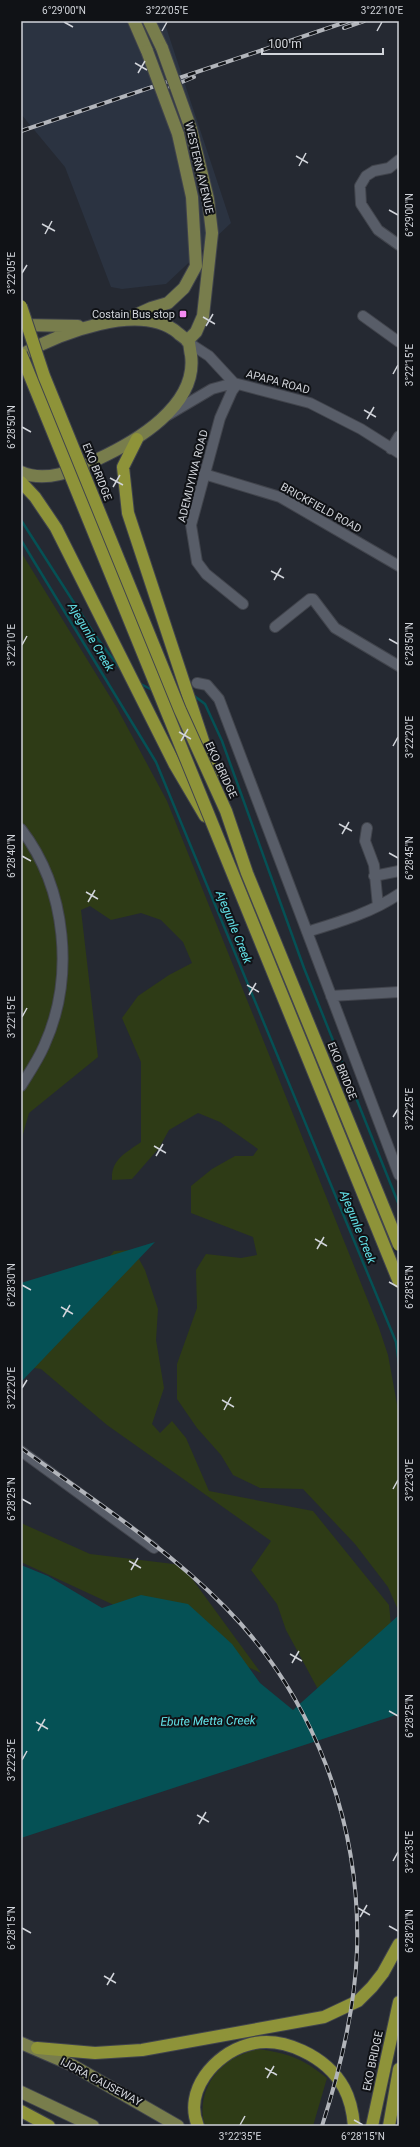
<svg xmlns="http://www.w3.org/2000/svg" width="420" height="2147" viewBox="0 0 420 2147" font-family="Roboto,sans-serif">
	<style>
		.built { fill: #2b3341 }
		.green { fill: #2e3b16 }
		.water { fill: #055155 }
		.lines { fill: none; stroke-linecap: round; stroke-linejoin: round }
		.stream { stroke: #055155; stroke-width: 2.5 }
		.minor-casing { stroke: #41444c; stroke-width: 12 }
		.major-casing { stroke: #41444c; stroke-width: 14 }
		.highway-casing { stroke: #41444c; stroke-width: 14 }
		.minor { stroke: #585d68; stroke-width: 10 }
		.major { stroke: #787d4c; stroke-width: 12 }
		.highway { stroke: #8e9339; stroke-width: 12 }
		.rail-casing { stroke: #b2b5bb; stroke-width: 4 }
		.rail { stroke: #101216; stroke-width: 2.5; stroke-dasharray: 8; stroke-linecap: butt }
		.major-bridge-casing { stroke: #41444c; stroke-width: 14; stroke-linecap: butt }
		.highway-bridge-casing { stroke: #41444c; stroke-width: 14; stroke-linecap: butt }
		.major-bridge { stroke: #787d4c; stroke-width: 12 }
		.highway-bridge { stroke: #8e9339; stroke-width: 12 }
		.ticks { fill: none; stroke: #d1d4da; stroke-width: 1.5 }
		.poi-dot { fill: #f38af1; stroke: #101216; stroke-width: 1.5 }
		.labels { text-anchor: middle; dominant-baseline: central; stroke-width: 4; stroke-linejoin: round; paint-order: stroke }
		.street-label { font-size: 11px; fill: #d1d4da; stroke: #101216 }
		.poi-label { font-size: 11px; fill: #d1d4da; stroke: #101216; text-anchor: end }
		.water-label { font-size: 12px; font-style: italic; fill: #62e1e7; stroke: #101216 }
		.neatline { fill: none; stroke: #d1d4da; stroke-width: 1.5 }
		.ticks-label { font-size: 10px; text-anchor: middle; fill: #d1d4da }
	</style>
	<rect width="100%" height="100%" fill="#252932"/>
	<!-- built -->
	<path class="built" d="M 21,21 L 164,21 L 231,223 L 166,284 L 122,289 L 111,287 L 65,167 L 21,114 Z"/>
	<!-- green -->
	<path class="green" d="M 21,552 L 117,708 L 167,801 L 379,1328 L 388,1355 L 399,1415 L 399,1612 L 388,1587 L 355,1544 L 303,1489 L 260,1488 L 233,1475 L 221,1455 L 197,1428 L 177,1399 L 177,1364 L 197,1308 L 196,1270 L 206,1254 L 241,1258 L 257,1255 L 253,1237 L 191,1213 L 191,1186 L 212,1169 L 235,1156 L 253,1156 L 258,1149 L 220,1122 L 198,1113 L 169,1130 L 159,1148 L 132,1179 L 112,1180 C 111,1159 126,1153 141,1142 L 141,1062 L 122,1018 L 138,996 L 169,975 L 192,963 L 183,942 L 161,920 L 141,913 L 111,920 L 90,906 L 81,910 L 98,1057 L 29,1113 L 21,1141 Z
		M 134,1250 L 145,1270 L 158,1309 L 156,1340 L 164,1388 L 152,1424 L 160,1433 L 172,1421 L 186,1438 L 209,1491 L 313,1511 L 389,1605 L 391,1625 L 320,1693 L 286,1630 L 277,1604 L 251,1570 L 271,1541 L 107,1425 L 41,1369 L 21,1366 L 114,1251 Z
		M 21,1523 L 90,1554 L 182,1565 L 261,1673 L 21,1562 Z
		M 257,2049 C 288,2053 302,2058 327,2078 L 313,2126 L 205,2126 C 198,2106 206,2080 223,2066 C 232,2057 245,2053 257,2049 Z"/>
	<!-- water -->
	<path class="water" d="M 155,1242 L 21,1382 L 21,1283 Z
		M 21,1565 L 48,1576 L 102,1608 L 141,1595 L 188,1604 L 232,1644 L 260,1683 L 293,1710 L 399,1615 L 399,1714 L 21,1838 Z"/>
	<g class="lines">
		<!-- stream -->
		<path class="stream" d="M 21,520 L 94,634 L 122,671
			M 21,540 L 156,762 L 396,1342 L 399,1364
			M 139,683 L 154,691
			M 193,695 L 205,704 L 222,741 L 304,968 L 399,1205"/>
		<!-- minor casing -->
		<g class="minor-casing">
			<path id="minor" d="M 399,160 L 389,168 L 374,171 L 366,176 L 360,186 L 361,204 L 378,230 L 399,245
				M 363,316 L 399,342
				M 189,343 L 209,356 L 234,383 L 310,403 L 361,429 L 399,453
				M 237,384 L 232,391 L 220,418 L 191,525 L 197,562 L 206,574 L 243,604
				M 168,415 L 212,389 L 234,383
				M 391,449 L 399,436
				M 204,474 L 280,497 L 399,566
				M 275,627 L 310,599 L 313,599 L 335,628 L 399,666
				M 197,683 L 207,685 L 219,699 L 399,1175
				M 367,828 L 365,841 L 374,865 L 378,906
				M 21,829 C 67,889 75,978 44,1046 C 38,1060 29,1073 21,1086
				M 374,876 L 399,871
				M 307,932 C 339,922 371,913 399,894
				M 331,996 L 399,992
				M 21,1451 L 154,1548"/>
		</g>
		<!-- major casing -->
		<g class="major-casing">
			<path id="major" d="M 134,21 L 147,51
				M 149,21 L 162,48
				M 129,318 L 151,308 L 168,303 L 184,288 L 196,266 L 192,197 L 178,134
				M 21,325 L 78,326
				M 187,341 L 196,332 L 203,316 L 212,233 L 208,199 L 191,129
				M 21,355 C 58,334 140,301 178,333 C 181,336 187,339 189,343 C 190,347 190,352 191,355 C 198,406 135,442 96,460 C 74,471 45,483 21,472
				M 21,2043 L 72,2065 L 178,2126
				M 21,2092 L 93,2126"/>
		</g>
		<!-- highway casing -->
		<g class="highway-casing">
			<path id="highway" d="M 137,439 L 123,467 L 128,513 L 214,774
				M 21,482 L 35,497 L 56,528 L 175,765 L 205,816
				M 37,2048 L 95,2053 L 142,2050 L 324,2017 L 358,2001 L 372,1987 L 383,1973 L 399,1944
				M 21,2111 L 49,2126
				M 198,2126 C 183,2091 215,2054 247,2045 C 282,2034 327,2057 344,2088 C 350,2099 353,2114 354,2126
				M 372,2126 L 399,2002
				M 389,2126 L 399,2069"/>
		</g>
		<!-- minor -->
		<use href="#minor" class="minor"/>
		<!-- major -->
		<use href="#major" class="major"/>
		<!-- highway -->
		<use href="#highway" class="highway"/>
		<!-- rail casing -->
		<g class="rail-casing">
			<path id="rail" d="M 344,28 L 364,21
				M 170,87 L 194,77
				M 21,131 L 349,21
				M 21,1448 C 90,1498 165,1546 225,1607 C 314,1697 361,1823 357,1950 C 355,2009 340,2070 322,2126"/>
		</g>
		<!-- rail -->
		<use href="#rail" class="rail"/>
		<!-- major-bridge casing -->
		<g class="major-bridge-casing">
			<path id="major-bridge" d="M 162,48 L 191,129
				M 147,51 L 178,134"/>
		</g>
		<!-- highway-bridge casing -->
		<g class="highway-bridge-casing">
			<path id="highway-bridge" d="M 21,306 L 44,376 L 180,710 L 226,811 L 247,873 L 399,1245
				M 21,354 L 399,1282"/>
		</g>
		<!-- major-bridge -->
		<use href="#major-bridge" class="major-bridge"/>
		<!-- highway-bridge -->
		<use href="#highway-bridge" class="highway-bridge"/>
	</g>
	<!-- ticks -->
	<path class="ticks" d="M 64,22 L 73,27M 162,31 L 167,22M 377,31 L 382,22M 135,63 L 147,70M 138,73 L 145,61M 296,156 L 308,163M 299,166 L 306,153M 389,210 L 398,215M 42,224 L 55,231M 45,234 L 52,221M 22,273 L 27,265M 203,317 L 215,324M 206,326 L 213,314M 393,374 L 398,365M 364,410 L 376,417M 367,419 L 374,407M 22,427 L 31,432M 110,478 L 123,485M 113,487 L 120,475M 271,571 L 284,578M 274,580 L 281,568M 389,639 L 398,644M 22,645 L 27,636M 179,732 L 191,739M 181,741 L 188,729M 393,746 L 398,737M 339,824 L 352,831M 342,834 L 349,822M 389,853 L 398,858M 22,856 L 31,861M 86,892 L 98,899M 88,902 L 95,890M 247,985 L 259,992M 249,995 L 256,983M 22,1017 L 27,1008M 393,1117 L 398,1109M 154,1146 L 166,1153M 156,1156 L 163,1144M 315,1239 L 327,1246M 317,1249 L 324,1237M 389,1282 L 398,1287M 22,1285 L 31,1290M 61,1307 L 73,1314M 63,1317 L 70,1305M 22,1388 L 27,1380M 222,1400 L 234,1407M 224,1410 L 231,1397M 393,1489 L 398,1480M 22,1499 L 31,1504M 129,1561 L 141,1568M 131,1570 L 138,1558M 290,1654 L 302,1661M 292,1663 L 299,1651M 389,1711 L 398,1716M 36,1722 L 48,1729M 38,1731 L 45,1719M 22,1760 L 27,1751M 197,1815 L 209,1822M 199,1824 L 206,1812M 393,1861 L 398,1852M 358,1908 L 370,1915M 360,1917 L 367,1905M 389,1926 L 398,1931M 22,1928 L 31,1933M 104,1976 L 116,1983M 107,1985 L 114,1973M 265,2068 L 277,2075M 267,2078 L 274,2066M 354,2120 L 363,2125M 240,2125 L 245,2116"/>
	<!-- markers -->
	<rect class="poi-dot" x="179" y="310" width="8" height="8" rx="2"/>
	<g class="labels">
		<!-- street labels -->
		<g class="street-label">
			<text transform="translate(199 168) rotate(77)">WESTERN AVENUE</text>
			<text transform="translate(278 382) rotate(15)">APAPA ROAD</text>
			<text transform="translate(97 472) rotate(68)">EKO BRIDGE</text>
			<text transform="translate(193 476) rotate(-76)">ADEMUYIWA ROAD</text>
			<text transform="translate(321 508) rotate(29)">BRICKFIELD ROAD</text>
			<text transform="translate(221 770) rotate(65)">EKO BRIDGE</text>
			<text transform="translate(342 1071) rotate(68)">EKO BRIDGE</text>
			<text transform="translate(373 2061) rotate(-78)">EKO BRIDGE</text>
			<text transform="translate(101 2082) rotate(28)">IJORA CAUSEWAY</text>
		</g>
		<!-- poi labels -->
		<g class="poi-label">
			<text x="175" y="314">Costain Bus stop</text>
		</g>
		<!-- water labels -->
		<g class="water-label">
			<text transform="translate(91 637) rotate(59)">Ajegunle Creek</text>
			<text transform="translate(234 927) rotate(68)">Ajegunle Creek</text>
			<text transform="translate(358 1227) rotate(68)">Ajegunle Creek</text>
			<text transform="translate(208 1721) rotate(-1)">Ebute Metta Creek</text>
		</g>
	</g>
	<!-- border -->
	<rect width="420" height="2147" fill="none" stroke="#101216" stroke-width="44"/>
	<!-- scale -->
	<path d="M262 48v6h121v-6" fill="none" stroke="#d1d4da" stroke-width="2"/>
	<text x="268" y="48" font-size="12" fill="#d1d4da" stroke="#101216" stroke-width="3" paint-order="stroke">100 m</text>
	<rect x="22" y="22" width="376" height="2103" class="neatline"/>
	<g class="ticks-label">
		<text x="64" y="14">6°29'00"N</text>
		<text x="167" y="14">3°22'05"E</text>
		<text x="382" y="14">3°22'10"E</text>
		<text transform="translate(409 215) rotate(-90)" y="4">6°29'00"N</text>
		<text transform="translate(11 273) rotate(-90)" y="4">3°22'05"E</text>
		<text transform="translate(409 365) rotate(-90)" y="4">3°22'15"E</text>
		<text transform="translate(11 427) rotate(-90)" y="4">6°28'50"N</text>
		<text transform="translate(409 644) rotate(-90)" y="4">6°28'50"N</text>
		<text transform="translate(11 645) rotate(-90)" y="4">3°22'10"E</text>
		<text transform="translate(409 737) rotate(-90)" y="4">3°22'20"E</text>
		<text transform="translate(11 856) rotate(-90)" y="4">6°28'40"N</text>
		<text transform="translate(409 858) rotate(-90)" y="4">6°28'45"N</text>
		<text transform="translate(11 1017) rotate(-90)" y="4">3°22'15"E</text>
		<text transform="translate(409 1109) rotate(-90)" y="4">3°22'25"E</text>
		<text transform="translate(11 1285) rotate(-90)" y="4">6°28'30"N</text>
		<text transform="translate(409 1287) rotate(-90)" y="4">6°28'35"N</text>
		<text transform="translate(11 1388) rotate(-90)" y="4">3°22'20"E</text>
		<text transform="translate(409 1480) rotate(-90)" y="4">3°22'30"E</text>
		<text transform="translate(11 1499) rotate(-90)" y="4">6°28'25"N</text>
		<text transform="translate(409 1716) rotate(-90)" y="4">6°28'25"N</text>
		<text transform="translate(11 1760) rotate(-90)" y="4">3°22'25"E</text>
		<text transform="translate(409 1852) rotate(-90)" y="4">3°22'35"E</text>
		<text transform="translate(11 1928) rotate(-90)" y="4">6°28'15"N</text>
		<text transform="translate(409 1931) rotate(-90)" y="4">6°28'20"N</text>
		<text x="240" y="2140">3°22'35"E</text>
		<text x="363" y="2140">6°28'15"N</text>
	</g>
</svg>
